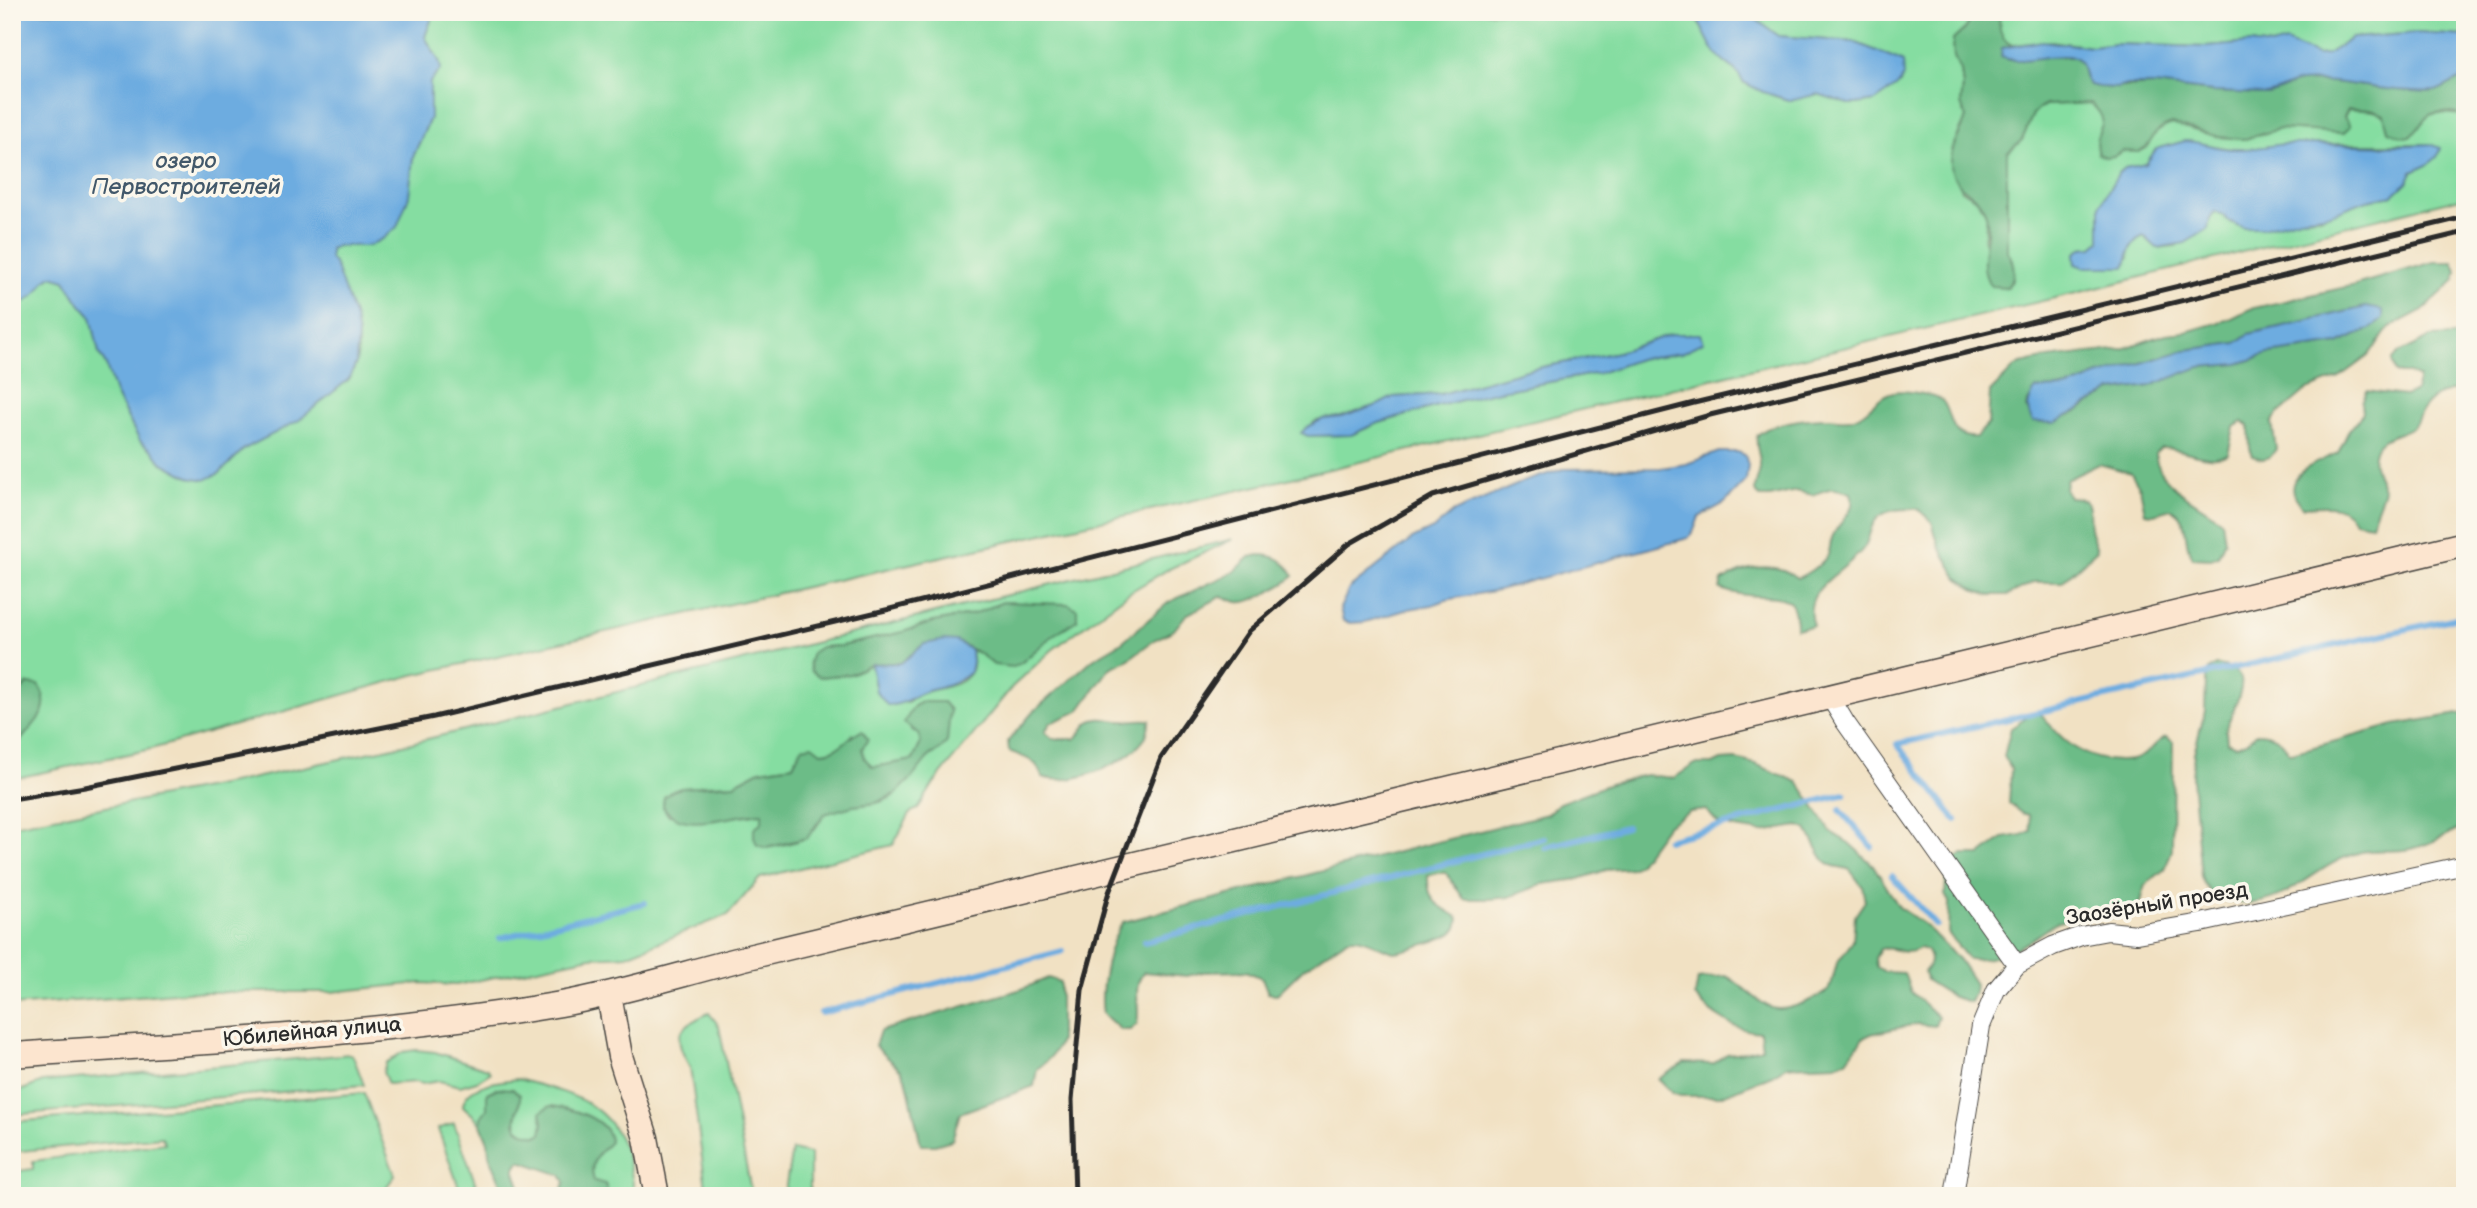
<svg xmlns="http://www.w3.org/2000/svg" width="2477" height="1208" viewBox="0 0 2477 1208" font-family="'Balsamiq Sans',sans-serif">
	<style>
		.green { fill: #85dda1; stroke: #588466; stroke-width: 2; fill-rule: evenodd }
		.forest { fill: #6cbc87; stroke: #4c7459; stroke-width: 2; fill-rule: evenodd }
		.water { fill: #6dace0; stroke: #4c6c86; stroke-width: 2 }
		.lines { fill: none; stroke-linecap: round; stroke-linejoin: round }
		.stream { stroke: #6dace0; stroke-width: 6 }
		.street-casing { stroke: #494642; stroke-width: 20 }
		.secondary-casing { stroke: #494642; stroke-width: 27 }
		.street { stroke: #fff; stroke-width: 18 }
		.secondary { stroke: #fce5cf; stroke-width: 24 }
		.rail { stroke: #2b2b2b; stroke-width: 5 }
		.labels { text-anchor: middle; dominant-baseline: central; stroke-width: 7; stroke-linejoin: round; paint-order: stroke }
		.street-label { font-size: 21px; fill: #2b2b2b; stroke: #fbf7ec }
		.water-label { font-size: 23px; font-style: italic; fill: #42586a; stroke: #fbf7ec }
	</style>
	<rect width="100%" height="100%" fill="#fbf7ec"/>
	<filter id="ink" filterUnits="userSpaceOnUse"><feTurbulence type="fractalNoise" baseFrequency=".0143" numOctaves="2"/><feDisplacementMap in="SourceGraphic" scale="14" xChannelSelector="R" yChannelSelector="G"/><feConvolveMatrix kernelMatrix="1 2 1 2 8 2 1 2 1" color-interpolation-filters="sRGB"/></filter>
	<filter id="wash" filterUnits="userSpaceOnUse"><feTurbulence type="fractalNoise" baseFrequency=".00686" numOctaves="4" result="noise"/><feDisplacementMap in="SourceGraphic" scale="28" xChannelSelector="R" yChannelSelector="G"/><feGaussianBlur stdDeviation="1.57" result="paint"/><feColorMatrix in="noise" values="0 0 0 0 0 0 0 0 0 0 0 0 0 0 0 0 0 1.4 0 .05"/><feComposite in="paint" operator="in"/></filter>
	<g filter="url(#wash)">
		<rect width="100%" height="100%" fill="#f1e1c3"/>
		<!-- green -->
		<path class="green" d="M 433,12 L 1691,12 L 1724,61 L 1738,71 L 1743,82 L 1775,96 L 1788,100 L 1818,94 L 1849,104 L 1856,104 L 1875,101 L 1901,82 L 1897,59 L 1854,42 L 1779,36 L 1745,12 L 1975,12 L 1966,28 L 1953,40 L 1954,57 L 1961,71 L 1963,87 L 1961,103 L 1966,118 L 1951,150 L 1962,190 L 1977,200 L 1987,214 L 1984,240 L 1999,288 L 2007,287 L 2013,280 L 2012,259 L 2007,251 L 2007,153 L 2022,140 L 2033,114 L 2039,108 L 2046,105 L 2091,103 L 2102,115 L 2104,123 L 2099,131 L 2114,156 L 2122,151 L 2139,152 L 2146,148 L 2155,133 L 2164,127 L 2172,124 L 2219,137 L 2245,139 L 2279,129 L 2344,133 L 2344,117 L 2348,109 L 2376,111 L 2384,115 L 2388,130 L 2423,121 L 2429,115 L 2438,113 L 2465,115 L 2465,197 L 2089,290 L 1262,485 L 413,675 L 151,749 L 12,779 L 13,750 L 42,714 L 44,704 L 28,684 L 21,690 L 12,692 L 12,307 L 39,289 L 42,283 L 52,276 L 65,280 L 81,305 L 91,316 L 99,353 L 106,365 L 115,393 L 140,441 L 152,450 L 161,462 L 189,477 L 205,479 L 220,473 L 244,449 L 298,420 L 349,379 C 372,340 345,303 335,265 L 330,258 L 330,249 L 337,246 L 369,246 L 409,186 L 413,157 L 430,118 L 430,82 L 439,61 L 425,37 C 427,28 432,22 433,12 ZM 2185,141 L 2232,149 L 2254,149 L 2286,144 L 2430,144 L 2429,164 L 2412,172 L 2407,182 L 2393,195 L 2367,200 L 2320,217 L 2300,218 L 2263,228 L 2244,228 L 2228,221 L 2223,215 L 2215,212 L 2209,219 L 2176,246 L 2157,248 L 2144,236 C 2132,241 2130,246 2129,258 L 2076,264 L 2075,254 L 2082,248 L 2093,247 L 2100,241 L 2100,205 L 2118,174 L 2125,168 L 2146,164 L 2156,149 ZM 1672,334 L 1688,350 L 1681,353 L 1639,359 L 1607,370 L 1573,378 L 1494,392 L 1434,407 L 1376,424 L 1351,435 L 1308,436 L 1314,422 L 1323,419 L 1341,417 L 1378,405 L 1394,397 L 1441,394 L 1527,370 L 1618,352 Z
			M 2000,12 L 2465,12 L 2465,36 L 2418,33 L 2352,38 L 2327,54 L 2317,55 L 2286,43 L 2271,46 L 2250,43 L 2207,47 L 2115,44 L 2092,47 L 2052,41 L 2012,45 L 2005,41 L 1998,26 Z
			M 1233,539 L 1167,570 L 1130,592 L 1052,650 L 1012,687 L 934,783 L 918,809 L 911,812 L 893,845 L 760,878 L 728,915 L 627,955 L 591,957 L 456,985 L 421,983 L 331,992 L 188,992 L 12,1006 L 12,825 L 236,782 L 403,745 ZM 1003,602 L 1037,604 L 1077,620 L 1053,635 L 1021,663 L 994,665 L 979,653 L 971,650 C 972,657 974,666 970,672 C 961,689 935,687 920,694 C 915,696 911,700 906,703 L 876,691 L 871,664 L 851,674 L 820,677 L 821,647 L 841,646 L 903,632 L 934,622 L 974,614 ZM 922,702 L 943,702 L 950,710 L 940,750 C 920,759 911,783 893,796 C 880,805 865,804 850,806 C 841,808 832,811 824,814 C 809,844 796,842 766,848 L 763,813 L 718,819 L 668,815 L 663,807 L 664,797 L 702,785 L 734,784 L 760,770 L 793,765 L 796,757 C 817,753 840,754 853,734 L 865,759 L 873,767 L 913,760 L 921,743 L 919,734 L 911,730 Z
			M 709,1013 L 719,1026 L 752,1196 L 707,1196 L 690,1067 C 672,1036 676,1028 709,1013 Z
			M 416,1050 L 435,1052 L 488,1069 L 490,1073 L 477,1081 L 460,1086 L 439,1081 L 422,1084 L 416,1082 L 388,1084 L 383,1072 L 386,1063 L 403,1052 Z
			M 350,1054 L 353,1056 L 364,1085 L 12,1115 L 12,1094 L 43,1082 Z
			M 518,1079 C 566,1093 608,1099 626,1153 C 630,1166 634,1181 634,1196 L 606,1196 L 606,1186 L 592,1180 C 591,1160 597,1154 610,1141 C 608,1118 570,1108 550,1106 L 541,1115 L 543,1123 L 541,1134 L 537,1136 C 503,1128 521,1117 520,1095 L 496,1088 L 487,1093 L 487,1109 L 481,1117 L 481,1125 L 476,1118 L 463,1106 C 464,1084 501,1081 518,1079 Z
			M 364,1093 L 395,1175 L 380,1196 L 12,1196 L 12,1172 L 33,1169 L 33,1161 L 165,1143 L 162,1137 L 12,1152 L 12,1122 Z
			M 454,1123 L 480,1196 L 462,1196 L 438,1129 Z
			M 792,1150 L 810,1154 L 810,1196 L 784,1196 Z"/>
		<!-- forest -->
		<path class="forest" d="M 1975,12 L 2000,12 C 1998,25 1999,39 2012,45 L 2002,48 L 2008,60 L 2039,57 L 2075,57 L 2081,63 L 2085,79 L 2108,88 L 2155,85 L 2213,92 L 2266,94 C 2279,93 2288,83 2301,82 C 2339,78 2376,91 2414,91 C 2420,91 2429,92 2435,91 C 2446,88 2453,80 2465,78 L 2465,115 C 2454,114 2442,110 2432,114 C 2416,120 2419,150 2388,130 L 2384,115 C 2373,109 2361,109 2348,109 L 2344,117 L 2350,126 L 2344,133 L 2279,129 L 2245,139 L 2219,137 L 2172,124 L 2164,127 L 2156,133 L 2146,148 L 2139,152 L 2122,151 L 2114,156 L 2106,157 L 2098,154 C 2089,127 2117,128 2091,103 L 2046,105 L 2039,108 L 2033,114 L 2022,140 L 2007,153 L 2007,251 C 2015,264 2017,275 2007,287 L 1991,286 C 1974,263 1994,233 1985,211 C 1978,191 1952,191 1951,164 C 1950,147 1961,134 1966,118 L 1961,103 L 1963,87 L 1961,71 L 1954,57 L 1953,40 L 1966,28 Z
			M 2434,262 L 2453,262 L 2457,271 L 2455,280 L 2423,310 L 2390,327 L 2368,356 L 2338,378 L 2305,391 L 2278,414 L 2272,422 L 2276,449 L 2270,457 L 2262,459 L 2253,456 L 2250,449 L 2249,425 L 2242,422 L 2234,427 L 2228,454 C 2206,464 2183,447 2161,448 L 2155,454 C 2159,488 2198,501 2222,521 L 2225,540 L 2218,556 L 2211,559 L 2193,558 C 2181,542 2192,520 2171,509 L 2154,514 L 2145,513 L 2140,488 L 2131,473 L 2099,464 L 2066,480 L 2065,489 L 2069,497 C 2097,498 2087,512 2090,528 C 2091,535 2095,542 2097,550 L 2062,582 L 2034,582 L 2008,595 L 1990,595 L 1974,589 L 1958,578 L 1939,546 L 1932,522 L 1918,509 C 1905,509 1891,508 1880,516 C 1868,525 1871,539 1863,549 C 1843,575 1800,586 1813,626 L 1796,629 C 1796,597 1787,597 1759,596 C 1746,596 1732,593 1720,589 L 1722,581 C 1743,567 1777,560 1797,578 C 1804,576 1820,565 1825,559 C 1831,554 1829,545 1832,538 C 1837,521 1858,514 1851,493 C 1832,487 1831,487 1813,495 L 1796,491 L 1770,497 L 1760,497 L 1755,491 C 1755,482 1760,475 1760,466 C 1761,455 1755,450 1757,436 C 1769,422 1809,418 1828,418 C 1836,418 1846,421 1854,418 C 1870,413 1876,396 1893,392 C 1904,389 1920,394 1930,395 C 1959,399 1940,440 1976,437 L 1988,424 L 1990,392 L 2014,368 L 2021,364 L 2048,358 L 2122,349 L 2166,334 L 2186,332 L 2230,319 L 2250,309 L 2355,285 ZM 2366,307 L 2383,318 L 2372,328 L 2338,344 L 2268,354 L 2238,364 L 2199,367 L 2184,371 L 2150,386 L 2112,391 L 2069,416 L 2040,423 L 2027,409 L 2028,402 L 2036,389 L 2067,388 L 2097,376 L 2186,350 L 2236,343 L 2249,334 Z
			M 2465,335 L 2465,391 C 2447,387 2428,398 2420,414 C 2417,420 2417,424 2412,427 C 2399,436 2377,435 2374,454 C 2371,466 2379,479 2384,490 L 2371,524 L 2355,521 C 2338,500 2327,507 2303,507 C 2272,479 2316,462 2338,453 L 2348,432 L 2363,413 L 2362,402 L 2367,391 L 2405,396 L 2415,391 L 2419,378 L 2409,373 L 2396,373 L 2392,361 L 2399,353 L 2431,337 Z
			M 1259,555 C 1276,555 1286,561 1294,576 C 1285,584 1250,605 1238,602 C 1233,601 1227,598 1222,596 L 1186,615 L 1174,630 L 1154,640 L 1129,659 L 1110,668 L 1079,711 L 1050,723 L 1045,732 L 1053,739 L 1075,739 C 1081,734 1084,726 1089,722 C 1102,714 1114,723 1128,721 C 1136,720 1140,719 1150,720 C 1148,727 1148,735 1143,741 C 1125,765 1070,787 1042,777 C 1039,760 1023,757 1009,751 L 1008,741 L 1033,712 L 1093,659 L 1122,642 L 1169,602 L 1234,572 L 1250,557 Z
			M 1003,602 L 1068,604 L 1077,609 L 1077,620 L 1053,635 L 1021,663 L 1013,667 L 994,665 L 979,653 L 956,641 L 924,644 L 901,663 L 871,664 L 850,674 L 820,677 L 811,671 L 809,662 L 812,653 L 821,647 L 841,646 L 903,632 L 934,622 L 974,614 Z
			M 2216,665 C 2264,669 2230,707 2226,731 C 2226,732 2227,741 2227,742 L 2236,746 L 2247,742 L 2256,733 C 2273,733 2281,738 2289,753 L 2292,753 L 2394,725 L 2465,713 L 2465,827 C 2447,834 2430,845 2411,849 C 2393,853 2375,848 2358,853 C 2310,865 2285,915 2226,901 C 2212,897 2205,889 2201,876 L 2192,778 L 2194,753 L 2205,711 L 2206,679 L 2209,670 Z
			M 28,684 L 38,685 C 59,714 22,730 12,753 L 12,692 L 21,690 Z
			M 922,702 L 943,702 L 950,710 L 947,742 L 940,750 L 930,755 L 911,779 L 895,794 L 876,803 L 853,806 L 824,814 L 807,838 L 766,848 L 757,845 L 754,837 L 754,828 L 762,822 L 762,813 C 734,813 682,837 663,806 L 664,797 L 672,791 L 681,788 L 734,784 L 760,770 L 793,765 L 802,747 L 812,745 L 821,752 C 843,751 845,737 862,731 L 868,739 L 862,749 L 865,759 L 873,767 L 913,760 L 921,743 L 919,734 L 904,723 L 914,706 Z
			M 2034,713 L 2042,715 C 2062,741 2084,761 2119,761 C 2126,761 2134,761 2140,757 C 2151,752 2155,742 2166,737 L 2173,742 L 2172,850 L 2165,869 L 2145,885 C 2142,893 2143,905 2136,910 C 2121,923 2083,915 2062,921 C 2051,924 2043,932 2034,938 C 2015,951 1992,962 1968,959 L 1948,933 L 1949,902 L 1945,895 L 1947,863 L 1962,855 L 1981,855 L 2003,838 L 2022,835 L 2031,831 L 2029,815 L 2021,813 L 2009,803 L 2011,769 L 2004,756 L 2011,728 Z
			M 1736,759 L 1755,764 L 1798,782 L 1831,832 L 1849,843 L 1873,865 L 1899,907 L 1925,925 L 1959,960 L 1975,984 L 1974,993 L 1970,1002 L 1953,997 L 1926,980 L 1924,972 C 1931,964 1932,959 1926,950 L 1919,948 C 1904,958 1894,945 1880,949 L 1875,958 L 1876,967 L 1885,972 L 1904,973 L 1911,992 L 1938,1017 L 1935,1026 L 1916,1024 L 1871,1034 L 1863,1038 L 1847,1060 L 1837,1064 L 1787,1066 L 1772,1075 L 1720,1096 L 1680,1096 L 1672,1093 L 1658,1079 L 1684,1063 L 1713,1064 L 1727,1054 L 1745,1052 L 1762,1048 L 1760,1032 C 1736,1031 1711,1015 1695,996 L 1698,979 L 1726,976 C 1741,983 1757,1003 1772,1008 C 1786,1013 1819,998 1830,989 L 1837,963 L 1853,941 L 1855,916 L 1865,901 L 1862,886 L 1850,870 C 1843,867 1834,867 1828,864 C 1823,861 1811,836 1807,829 L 1798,826 L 1762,832 L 1735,828 L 1718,823 L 1706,810 L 1689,812 L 1666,826 L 1639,863 L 1632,868 L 1606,870 L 1579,879 L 1543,884 L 1509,897 L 1491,899 L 1464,899 L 1446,873 L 1437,873 L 1428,876 C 1427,903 1439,905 1459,918 C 1458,924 1458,929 1453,933 C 1448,937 1400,953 1394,952 C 1378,949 1364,934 1347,939 L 1303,969 L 1277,994 L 1268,993 L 1262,978 L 1246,971 L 1203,972 L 1187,976 L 1144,972 C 1131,988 1141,1005 1137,1024 L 1130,1030 L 1121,1030 L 1103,1014 C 1099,989 1108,943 1123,922 L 1547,814 L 1559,803 L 1610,784 L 1646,775 L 1674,778 L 1695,764 L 1713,764 L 1721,760 Z
			M 1048,978 L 1060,982 L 1060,1040 C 1056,1053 1047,1062 1037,1069 L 1034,1086 L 960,1113 L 952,1140 L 935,1145 L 921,1145 L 907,1082 L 901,1070 L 875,1046 L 880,1031 L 1022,989 Z
			M 498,1088 L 513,1089 L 520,1095 C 521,1116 501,1129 537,1136 L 541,1134 L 543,1123 L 541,1112 L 550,1106 C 570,1108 609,1118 610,1142 C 598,1154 588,1162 594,1181 L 605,1184 L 607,1190 L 606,1196 L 560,1196 L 565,1182 L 561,1175 L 520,1161 C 508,1171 521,1178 520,1190 L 510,1192 L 505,1190 L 500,1182 L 489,1154 L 488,1142 L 481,1125 L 481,1117 L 487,1109 L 487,1093 Z"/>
		<!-- water -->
		<path class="water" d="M 12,12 L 433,12 C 432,22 427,28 425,37 L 439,61 L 441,69 L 430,82 L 430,118 L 413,157 L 409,196 L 397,227 L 384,238 L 369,246 L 337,246 L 330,249 L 330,258 L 335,265 L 355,318 L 358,336 L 356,363 L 349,379 L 298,421 L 244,449 L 220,473 L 205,480 L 189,477 L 161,462 L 152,450 L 140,441 L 115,393 L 106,365 L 99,353 L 91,316 L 81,305 L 65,280 L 52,276 C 44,280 44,283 39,290 C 33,298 22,304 12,307 Z
			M 1691,12 L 1745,12 L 1779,36 L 1854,42 L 1897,59 L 1903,62 L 1904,76 L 1897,86 L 1875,101 L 1856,104 L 1849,104 L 1818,94 L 1794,100 L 1788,100 L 1763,92 L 1743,82 C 1737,67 1724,64 1715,52 C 1706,40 1702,23 1691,12 Z
			M 2418,33 L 2465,36 L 2465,78 C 2453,80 2446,88 2435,91 C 2429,92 2420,91 2414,91 C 2376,91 2339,78 2301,82 C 2288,83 2279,93 2266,94 L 2213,92 L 2155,85 L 2127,85 L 2117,88 L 2099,87 L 2090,85 L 2085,79 L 2081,63 L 2075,57 C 2053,52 2018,66 2001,57 L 2002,48 L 2042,41 L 2092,47 L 2115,44 L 2207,47 L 2250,43 L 2271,46 L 2286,42 L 2317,55 L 2327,54 L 2352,38 Z
			M 2185,141 C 2202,141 2216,149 2233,149 C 2252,150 2269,145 2287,144 C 2335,143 2382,148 2430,144 L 2440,148 L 2437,157 L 2429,164 L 2412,172 L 2407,182 L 2393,195 L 2367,200 L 2331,214 L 2300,218 L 2263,228 L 2244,228 L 2228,221 L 2223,215 L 2215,212 L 2210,219 L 2208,229 L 2185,243 L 2157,248 L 2144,236 C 2128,242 2131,254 2125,267 L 2084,267 L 2076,264 L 2075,254 L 2082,248 L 2093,247 L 2100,241 L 2100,205 L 2118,174 L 2125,168 L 2146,164 L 2156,149 Z
			M 2366,307 L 2383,310 L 2383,318 L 2372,328 L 2338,344 L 2268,354 L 2238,364 L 2199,367 L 2150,386 L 2112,391 L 2055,423 L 2033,422 C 2025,410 2028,400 2036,389 L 2067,388 L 2097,376 L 2186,350 L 2236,343 L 2249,334 Z
			M 1672,334 L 1700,334 L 1703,342 L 1681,353 L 1639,359 L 1599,373 L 1494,392 L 1434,407 L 1375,424 L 1351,435 L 1308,436 L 1301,433 L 1307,427 L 1323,419 L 1342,417 L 1378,405 L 1393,397 L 1441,394 L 1527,370 L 1618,352 Z
			M 1719,452 L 1738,452 L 1745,455 L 1748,465 L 1746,481 L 1725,503 L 1699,517 L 1693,533 L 1688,538 L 1498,590 L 1446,600 L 1432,605 L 1409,609 L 1365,622 L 1350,623 L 1343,621 L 1340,608 L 1349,589 L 1412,539 L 1435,528 L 1454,512 L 1523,482 L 1563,469 L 1661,468 L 1686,464 Z
			M 945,640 L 956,641 L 971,650 L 972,662 L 970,672 C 955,685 942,687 924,692 C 910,697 903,706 887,705 L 876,691 L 871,664 L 901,663 L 924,644 Z"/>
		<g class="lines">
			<!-- stream -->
			<path class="stream" d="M 1840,810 L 1872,847
				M 1956,820 L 1897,744 L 2465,616
				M 1667,840 L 1845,794
				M 1545,847 L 1626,827
				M 1892,876 L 1936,925
				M 500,938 L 645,903
				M 1144,942 L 1544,838
				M 821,1013 L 1063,951"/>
		</g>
	</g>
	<g filter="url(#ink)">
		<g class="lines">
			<!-- street casing -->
			<g class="street-casing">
				<path id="street" d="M 1830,697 L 1845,722 L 2017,965
					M 1954,1196 L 1981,1026 L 1996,990 L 2017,965 L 2053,946 L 2081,936 L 2108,931 L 2137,934 L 2201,923 L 2465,865"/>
			</g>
			<!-- secondary casing -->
			<g class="secondary-casing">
				<path id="secondary" d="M 609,995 L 620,1056 L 646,1138 L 657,1196
					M 12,1055 C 195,1042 380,1035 561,1004 C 627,992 691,971 757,955 L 2465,544"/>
			</g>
			<!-- street -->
			<use href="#street" class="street"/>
			<!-- secondary -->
			<use href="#secondary" class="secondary"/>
			<!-- rail -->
			<path class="rail" d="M 12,799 L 85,787 L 434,717 L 890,609 L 1694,403 L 2465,217
				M 1075,1196 L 1072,1100 L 1082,990 L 1108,895 L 1161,758 L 1249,631 L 1349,544 L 1433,496 L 1710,415 L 2465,232"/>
		</g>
	</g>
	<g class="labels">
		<!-- street labels -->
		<g class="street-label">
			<text transform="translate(2157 904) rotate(-9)">Заозёрный проезд</text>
			<text transform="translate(312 1032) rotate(-5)">Юбилейная улица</text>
		</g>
		<!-- water labels -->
		<g class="water-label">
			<text x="186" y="161">озеро<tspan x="186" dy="26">Первостроителей</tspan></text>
		</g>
	</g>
	<!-- margin -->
	<rect width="2477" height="1208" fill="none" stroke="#fbf7ec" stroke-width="42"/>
</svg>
